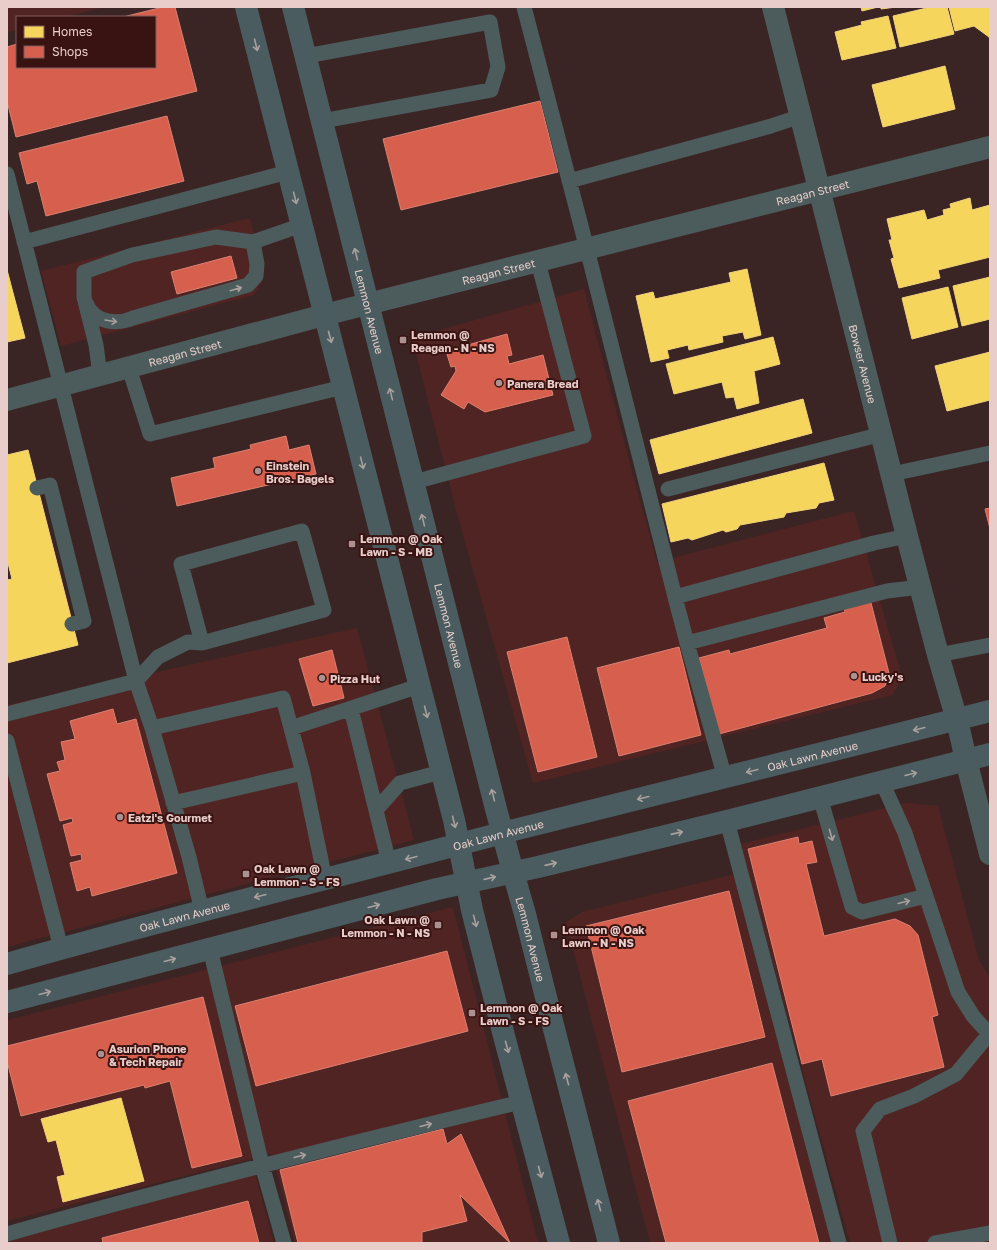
<svg xmlns="http://www.w3.org/2000/svg" width="997" height="1250" viewBox="0 0 997 1250" font-family="'Golos Text',sans-serif">
	<style>
		.built { fill: #502422 }
		.homes { fill: #f6d55c; stroke: #f2d37d }
		.shops { fill: #d6604d; stroke: #db8172 }
		.lines { fill: none; stroke-linecap: round; stroke-linejoin: round }
		.service { stroke: #4c5b5c; stroke-width: 15 }
		.minor { stroke: #4c5b5c; stroke-width: 22 }
		.secondary { stroke: #4a5c5f; stroke-width: 22 }
		.oneway { stroke: #a9a09f }
		.oneway2 { stroke: #aa9f9e }
		.poi-dot { fill: #ab9290; stroke: #391312; stroke-width: 1.5 }
		.labels { text-anchor: middle; dominant-baseline: central; stroke-width: 4; stroke-linejoin: round; paint-order: stroke }
		.street-label { font-size: 11px; fill: #e8cdca; stroke: #391312 }
		.poi-label { font-size: 11px; font-weight: bold; fill: #e8cdca; stroke: #391312; text-anchor: start }
	</style>
	<rect width="100%" height="100%" fill="#3b2524"/>
	<!-- built -->
	<path class="built" d="M 7,7 L 104,7 L 66,17 L 17,17 L 17,30 L 7,32 Z
		M 250,218 L 262,265 L 263,280 L 254,295 L 61,346 L 41,271 Z
		M 584,289 L 630,464 L 657,562 L 854,511 L 900,670 L 901,681 L 892,695 L 533,783 L 455,506 L 412,338 Z
		M 357,628 L 414,840 L 7,947 L 7,705 Z
		M 906,803 L 938,806 L 979,960 L 990,978 L 990,1243 L 850,1243 L 740,844 Z
		M 735,874 L 833,1243 L 650,1243 L 566,922 L 582,912 Z
		M 453,907 L 538,1243 L 295,1243 L 272,1154 L 7,1221 L 7,1020 Z
		M 255,1174 L 274,1243 L 11,1243 L 10,1240 Z"/>
	<!-- homes -->
	<path class="homes" d="M 861,7 L 878,7 L 862,11 Z
		M 881,7 L 896,7 L 881,9 Z
		M 931,7 L 947,7 L 954,34 L 900,47 L 893,16 Z
		M 949,7 L 990,7 L 990,39 L 989,37 L 974,26 L 955,31 Z
		M 888,16 L 896,48 L 842,60 L 835,32 L 862,25 L 861,22 Z
		M 945,66 L 955,109 L 883,127 L 872,85 Z
		M 970,198 L 972,210 L 990,205 L 990,257 L 938,270 L 940,278 L 899,288 L 891,259 L 894,258 L 889,240 L 892,240 L 887,219 L 924,210 L 927,220 L 944,215 L 943,210 L 951,208 L 950,204 Z
		M 747,269 L 761,335 L 745,339 L 743,332 L 722,336 L 723,342 L 689,350 L 688,345 L 667,350 L 669,358 L 651,362 L 636,296 L 653,292 L 655,299 L 731,282 L 729,273 Z
		M 7,270 L 25,338 L 7,342 Z
		M 990,277 L 990,319 L 962,326 L 953,286 Z
		M 948,287 L 958,327 L 912,339 L 902,298 Z
		M 773,337 L 780,364 L 754,371 L 759,403 L 737,409 L 734,397 L 726,398 L 722,382 L 674,394 L 666,364 Z
		M 990,352 L 990,400 L 947,411 L 935,366 Z
		M 803,399 L 812,433 L 659,474 L 650,440 Z
		M 28,450 L 78,645 L 7,663 L 7,580 L 12,579 L 7,559 L 7,455 Z
		M 824,463 L 834,500 L 819,503 L 816,508 L 786,513 L 784,517 L 740,525 L 737,529 L 726,532 L 723,530 L 692,540 L 688,538 L 671,542 L 662,504 Z
		M 121,1098 L 144,1181 L 63,1202 L 57,1177 L 65,1175 L 56,1140 L 48,1142 L 41,1119 Z"/>
	<!-- shops -->
	<path class="shops" d="M 163,7 L 175,7 L 197,91 L 16,137 L 7,101 L 7,47 L 17,44 L 17,67 L 155,67 L 155,17 L 123,17 Z
		M 540,101 L 558,172 L 401,210 L 383,139 Z
		M 167,116 L 184,181 L 46,216 L 37,181 L 27,184 L 19,153 Z
		M 231,256 L 237,278 L 177,294 L 171,272 Z
		M 507,334 L 512,355 L 507,356 L 509,364 L 543,355 L 553,395 L 485,412 L 468,402 L 464,409 L 441,395 L 456,371 L 455,366 L 451,367 L 446,351 Z
		M 286,436 L 289,450 L 309,445 L 316,474 L 177,506 L 171,478 L 215,468 L 213,458 L 251,449 L 250,445 Z
		M 990,508 L 990,529 L 985,509 Z
		M 870,599 L 889,673 L 885,686 L 872,693 L 719,734 L 699,658 L 729,650 L 730,654 L 827,628 L 824,618 L 845,612 L 844,606 Z
		M 567,637 L 597,757 L 538,772 L 507,652 Z
		M 679,647 L 701,735 L 619,756 L 597,668 Z
		M 332,650 L 344,698 L 313,706 L 299,659 Z
		M 113,709 L 117,724 L 136,719 L 177,873 L 92,896 L 90,887 L 77,891 L 70,863 L 82,860 L 81,854 L 71,856 L 63,825 L 73,822 L 72,818 L 60,821 L 47,774 L 60,771 L 57,762 L 65,760 L 61,742 L 75,739 L 70,721 Z
		M 798,837 L 799,844 L 812,841 L 817,862 L 806,864 L 824,936 L 895,919 L 910,926 L 918,935 L 938,1015 L 932,1017 L 944,1067 L 831,1096 L 822,1059 L 802,1064 L 748,849 Z
		M 729,891 L 765,1037 L 622,1072 L 586,926 Z
		M 447,951 L 468,1031 L 256,1086 L 235,1006 Z
		M 203,997 L 242,1156 L 192,1168 L 170,1081 L 145,1088 L 144,1085 L 21,1116 L 7,1061 L 7,1046 Z
		M 772,1063 L 819,1243 L 666,1243 L 628,1101 Z
		M 443,1129 L 447,1144 L 461,1134 L 510,1243 L 460,1195 L 467,1221 L 422,1232 L 422,1243 L 298,1243 L 280,1170 Z
		M 248,1201 L 259,1243 L 103,1243 L 102,1238 Z"/>
	<g class="lines">
		<!-- service -->
		<path class="service" d="M 524,7 L 587,249 L 675,597
			M 306,56 L 490,22 L 498,67 L 491,90 L 322,121
			M 7,174 L 136,681
			M 569,181 L 771,126 L 801,116
			M 24,242 L 288,172
			M 86,303 C 94,323 117,325 133,318 L 248,285 L 256,276 L 257,264 L 253,242
			M 129,368 L 150,434 L 343,387
			M 100,375 L 96,345 L 84,297 L 84,272 L 132,255 L 216,237 L 253,242 L 302,225
			M 892,474 L 990,453
			M 414,482 L 584,436 L 538,262
			M 37,488 L 50,485 L 84,621 L 72,624
			M 668,489 L 882,434
			M 687,643 L 887,591 L 921,587
			M 938,655 L 990,645
			M 136,681 L 158,657 L 188,642 L 202,643 L 324,610 L 302,531 L 181,564 L 202,643
			M 351,709 L 389,863
			M 7,714 L 136,681 L 152,728 L 189,857 L 202,911
			M 152,728 L 283,698 L 291,728
			M 7,741 L 61,948
			M 725,778 L 687,643 L 675,597 L 874,543 L 907,536
			M 882,782 L 905,833 L 958,992 L 973,1016 L 990,1035
			M 820,797 L 852,907 L 862,912 L 926,896
			M 173,803 L 303,773
			M 376,810 L 400,783 L 441,772
			M 727,821 L 839,1243
			M 325,879 L 303,773 L 291,728 L 419,686
			M 210,949 L 262,1165 L 284,1243
			M 7,1234 C 177,1186 349,1143 521,1102
			M 890,1243 L 863,1131 L 880,1109 L 914,1096 L 956,1074 L 989,1034
			M 935,1243 L 990,1233"/>
		<!-- minor -->
		<g class="minor">
			<path id="s1" d="M 773,7 L 907,536 L 938,655 L 957,720"/>
			<path id="s2" d="M 7,400 L 324,315 L 990,147"/>
			<path d="M 966,760 L 990,854"/>
		</g>
		<!-- secondary -->
		<g class="secondary">
			<path d="M 246,7 L 454,820 L 472,910 L 503,1032 L 559,1243"/>
			<path id="s3" d="M 293,7 L 496,809 L 513,872 L 525,914 L 553,1025 L 609,1243"/>
			<path d="M 957,720 L 966,760"/>
			<path id="s4" d="M 7,964 C 171,917 337,877 502,833 L 990,711"/>
			<path d="M 7,1002 L 437,889 L 538,867 L 727,821 L 990,754"/>
		</g>
	</g>
	<!-- one-way arrows -->
	<defs><path id="oneway-shaft" d="M-6 0H5M1.5-3L5.5 0L1.5 3" fill="none" stroke-width="1.6" stroke-linecap="round" stroke-linejoin="round"/></defs>
	<g class="oneway">
		<use href="#oneway-shaft" transform="translate(256 45) rotate(76)"/>
		<use href="#oneway-shaft" transform="translate(295 198) rotate(76)"/>
		<use href="#oneway-shaft" transform="translate(356 254) rotate(-104)"/>
		<use href="#oneway-shaft" transform="translate(330 337) rotate(75)"/>
		<use href="#oneway-shaft" transform="translate(391 394) rotate(-104)"/>
		<use href="#oneway-shaft" transform="translate(362 463) rotate(76)"/>
		<use href="#oneway-shaft" transform="translate(423 520) rotate(-104)"/>
		<use href="#oneway-shaft" transform="translate(426 712) rotate(76)"/>
		<use href="#oneway-shaft" transform="translate(919 729) rotate(166)"/>
		<use href="#oneway-shaft" transform="translate(752 771) rotate(166)"/>
		<use href="#oneway-shaft" transform="translate(911 774) rotate(-14)"/>
		<use href="#oneway-shaft" transform="translate(493 795) rotate(-104)"/>
		<use href="#oneway-shaft" transform="translate(643 798) rotate(166)"/>
		<use href="#oneway-shaft" transform="translate(454 822) rotate(76)"/>
		<use href="#oneway-shaft" transform="translate(677 833) rotate(-13)"/>
		<use href="#oneway-shaft" transform="translate(411 858) rotate(166)"/>
		<use href="#oneway-shaft" transform="translate(551 864) rotate(-13)"/>
		<use href="#oneway-shaft" transform="translate(490 878) rotate(-13)"/>
		<use href="#oneway-shaft" transform="translate(260 896) rotate(166)"/>
		<use href="#oneway-shaft" transform="translate(374 906) rotate(-15)"/>
		<use href="#oneway-shaft" transform="translate(475 921) rotate(76)"/>
		<use href="#oneway-shaft" transform="translate(170 960) rotate(-15)"/>
		<use href="#oneway-shaft" transform="translate(45 993) rotate(-15)"/>
		<use href="#oneway-shaft" transform="translate(507 1047) rotate(75)"/>
		<use href="#oneway-shaft" transform="translate(567 1079) rotate(-105)"/>
		<use href="#oneway-shaft" transform="translate(540 1172) rotate(75)"/>
		<use href="#oneway-shaft" transform="translate(599 1205) rotate(-105)"/>
	</g>
	<g class="oneway2">
		<use href="#oneway-shaft" transform="translate(236 289) rotate(-16)"/>
		<use href="#oneway-shaft" transform="translate(111 321) rotate(9)"/>
		<use href="#oneway-shaft" transform="translate(831 835) rotate(74)"/>
		<use href="#oneway-shaft" transform="translate(904 902) rotate(-14)"/>
		<use href="#oneway-shaft" transform="translate(426 1125) rotate(-14)"/>
		<use href="#oneway-shaft" transform="translate(300 1156) rotate(-14)"/>
	</g>
	<!-- markers -->
	<g class="poi-dot">
		<rect x="399" y="336" width="8" height="8" rx="2"/>
		<circle cx="499" cy="383" r="4"/>
		<circle cx="258" cy="471" r="4"/>
		<rect x="348" y="540" width="8" height="8" rx="2"/>
		<circle cx="854" cy="676" r="4"/>
		<circle cx="322" cy="678" r="4"/>
		<circle cx="120" cy="817" r="4"/>
		<rect x="242" y="870" width="8" height="8" rx="2"/>
		<rect x="434" y="921" width="8" height="8" rx="2"/>
		<rect x="550" y="931" width="8" height="8" rx="2"/>
		<rect x="468" y="1009" width="8" height="8" rx="2"/>
		<circle cx="101" cy="1054" r="4"/>
	</g>
	<g class="labels">
		<!-- street labels -->
		<g class="street-label">
			<text stroke="none"><textPath href="#s2" startOffset="832">Reagan Street</textPath></text>
			<text stroke="none"><textPath href="#s2" startOffset="508">Reagan Street</textPath></text>
			<text stroke="none"><textPath href="#s3" startOffset="314">Lemmon Avenue</textPath></text>
			<text stroke="none"><textPath href="#s2" startOffset="184">Reagan Street</textPath></text>
			<text stroke="none"><textPath href="#s1" startOffset="368">Bowser Avenue</textPath></text>
			<text stroke="none"><textPath href="#s3" startOffset="638">Lemmon Avenue</textPath></text>
			<text stroke="none"><textPath href="#s4" startOffset="832">Oak Lawn Avenue</textPath></text>
			<text stroke="none"><textPath href="#s4" startOffset="508">Oak Lawn Avenue</textPath></text>
			<text stroke="none"><textPath href="#s4" startOffset="184">Oak Lawn Avenue</textPath></text>
			<text stroke="none"><textPath href="#s3" startOffset="962">Lemmon Avenue</textPath></text>
		</g>
		<!-- poi labels -->
		<g class="poi-label">
			<text x="411" y="334">Lemmon @<tspan x="411" dy="13">Reagan - N - NS</tspan></text>
			<text x="507" y="383">Panera Bread</text>
			<text x="266" y="465">Einstein<tspan x="266" dy="13">Bros. Bagels</tspan></text>
			<text x="360" y="538">Lemmon @ Oak<tspan x="360" dy="13">Lawn - S - MB</tspan></text>
			<text x="862" y="676">Lucky's</text>
			<text x="330" y="678">Pizza Hut</text>
			<text x="128" y="817">Eatzi's Gourmet</text>
			<text x="254" y="868">Oak Lawn @<tspan x="254" dy="13">Lemmon - S - FS</tspan></text>
			<text x="430" y="919" text-anchor="end">Oak Lawn @<tspan x="430" dy="13">Lemmon - N - NS</tspan></text>
			<text x="562" y="929">Lemmon @ Oak<tspan x="562" dy="13">Lawn - N - NS</tspan></text>
			<text x="480" y="1007">Lemmon @ Oak<tspan x="480" dy="13">Lawn - S - FS</tspan></text>
			<text x="109" y="1048">Asurion Phone<tspan x="109" dy="13">&amp; Tech Repair</tspan></text>
		</g>
	</g>
	<!-- border -->
	<rect width="997" height="1250" fill="none" stroke="#e8cdca" stroke-width="16"/>
	<!-- legend -->
	<rect x="16" y="16" width="140" height="52" fill="#391312" stroke="#7f5d5c"/>
	<rect x="24" y="26" width="20" height="12" fill="#f6d55c" stroke="#7f5d5c"/>
	<text x="52" y="36" font-size="12" fill="#e8cdca">Homes</text>
	<rect x="24" y="46" width="20" height="12" fill="#d6604d" stroke="#7f5d5c"/>
	<text x="52" y="56" font-size="12" fill="#e8cdca">Shops</text>
</svg>
